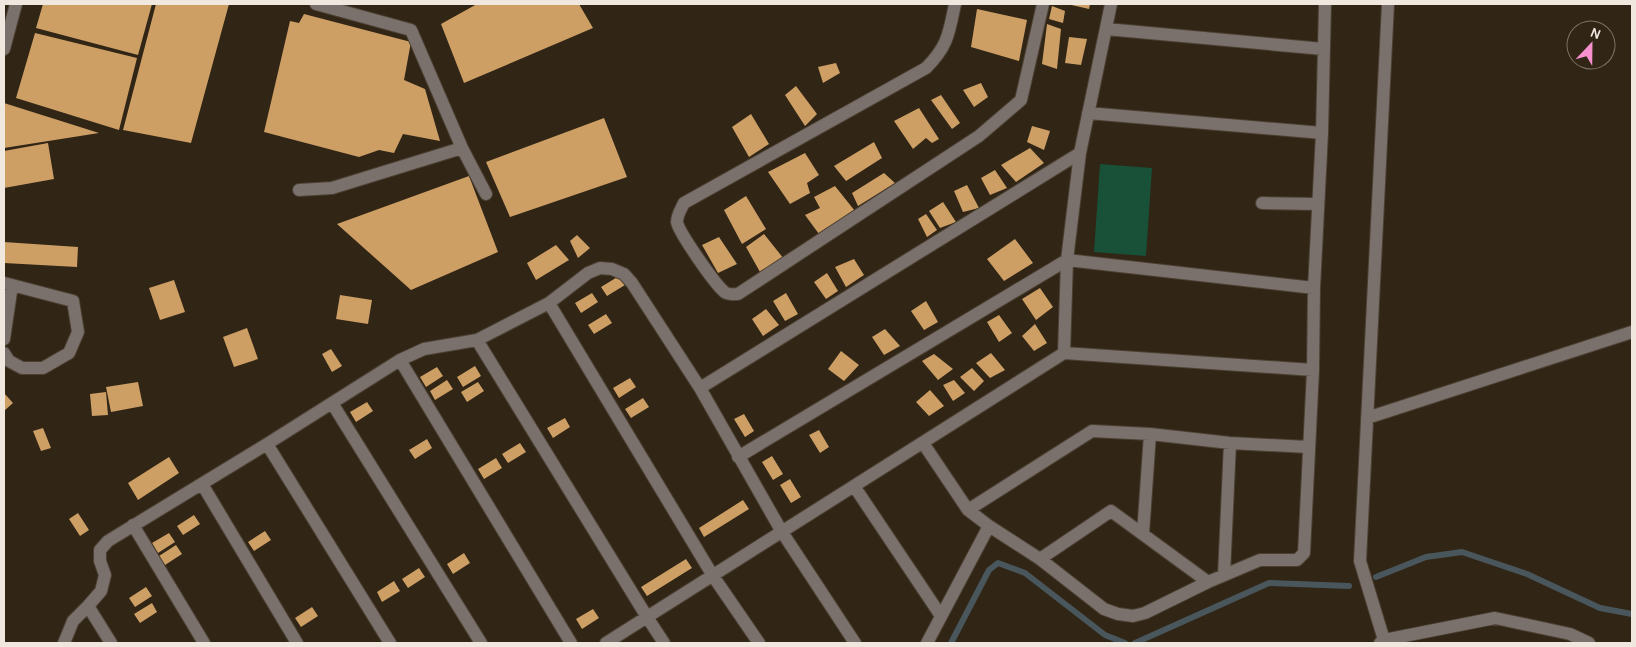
<svg xmlns="http://www.w3.org/2000/svg" width="1636" height="647" viewBox="0 0 1636 647" font-family="Karla,sans-serif">
	<style>
		.green { fill: #185138 }
		.lines { fill: none; stroke-linecap: round; stroke-linejoin: round }
		.stream { stroke: #49565b; stroke-width: 6 }
		.building { fill: #cd9f65 }
		.minor-casing { stroke: #4c4032; stroke-width: 14 }
		.minor { stroke: #7a706c; stroke-width: 12 }
	</style>
	<rect width="100%" height="100%" fill="#312516"/>
	<!-- green -->
	<path class="green" d="M 1100,164 L 1152,168 L 1146,256 L 1094,252 Z"/>
	<g class="lines">
		<!-- stream -->
		<path class="stream" d="M 1376,577 L 1426,557 L 1462,552 L 1527,574 L 1600,608 L 1632,614
			M 951,643 L 989,570 L 998,563 L 1025,573 L 1105,635 L 1125,643
			M 1135,643 L 1269,583 L 1349,586"/>
	</g>
	<!-- building -->
	<path class="building" d="M 43,4 L 152,4 L 138,55 L 36,28 Z
		M 156,4 L 229,4 L 191,143 L 123,130 Z
		M 477,4 L 579,4 L 593,28 L 464,83 L 441,24 Z
		M 1067,4 L 1090,4 L 1089,9 Z
		M 1052,6 L 1065,11 L 1063,23 L 1049,19 Z
		M 977,9 L 1027,20 L 1019,61 L 971,47 Z
		M 304,14 L 411,42 L 404,80 L 425,89 L 440,141 L 403,134 L 394,153 L 379,150 L 359,157 L 264,132 L 290,21 L 299,23 Z
		M 1047,24 L 1061,29 L 1057,69 L 1042,64 Z
		M 35,33 L 137,58 L 119,130 L 16,98 Z
		M 1069,37 L 1087,39 L 1081,65 L 1065,63 Z
		M 836,63 L 840,73 L 823,83 L 818,67 Z
		M 981,83 L 988,97 L 974,107 L 963,90 Z
		M 796,86 L 817,114 L 805,126 L 785,95 Z
		M 941,95 L 960,123 L 952,129 L 931,100 Z
		M 4,103 L 99,133 L 4,148 Z
		M 919,108 L 939,139 L 932,143 L 926,138 L 913,149 L 894,121 Z
		M 751,114 L 769,144 L 749,157 L 732,127 Z
		M 604,118 L 627,177 L 510,217 L 486,162 Z
		M 1032,126 L 1050,131 L 1044,150 L 1027,142 Z
		M 874,142 L 882,158 L 846,181 L 834,166 Z
		M 48,143 L 54,179 L 4,188 L 4,151 Z
		M 1030,148 L 1044,163 L 1016,182 L 1001,165 Z
		M 805,153 L 819,175 L 807,183 L 810,193 L 790,204 L 768,172 Z
		M 995,170 L 1007,188 L 990,195 L 981,178 Z
		M 884,173 L 895,183 L 858,206 L 852,193 Z
		M 469,176 L 498,252 L 411,290 L 337,224 Z
		M 967,185 L 979,208 L 963,212 L 954,191 Z
		M 835,186 L 855,211 L 819,234 L 805,215 L 820,208 L 814,197 Z
		M 746,196 L 766,229 L 742,244 L 724,210 Z
		M 943,202 L 956,222 L 940,228 L 929,211 Z
		M 926,214 L 937,230 L 927,237 L 918,219 Z
		M 764,234 L 784,259 L 760,272 L 746,247 Z
		M 577,235 L 590,248 L 578,258 L 570,241 Z
		M 719,237 L 737,264 L 718,273 L 702,245 Z
		M 1015,239 L 1033,263 L 1004,281 L 987,259 Z
		M 4,242 L 78,247 L 77,267 L 4,263 Z
		M 556,245 L 569,260 L 536,280 L 527,263 Z
		M 854,259 L 864,275 L 846,287 L 835,267 Z
		M 827,273 L 838,291 L 826,299 L 814,282 Z
		M 619,276 L 625,285 L 607,296 L 601,287 Z
		M 174,280 L 185,312 L 160,320 L 149,288 Z
		M 1040,288 L 1053,307 L 1036,320 L 1022,299 Z
		M 592,293 L 598,302 L 581,313 L 575,303 Z
		M 786,293 L 798,314 L 785,321 L 773,301 Z
		M 340,295 L 372,300 L 368,324 L 336,319 Z
		M 926,301 L 938,322 L 924,330 L 911,311 Z
		M 766,309 L 779,325 L 763,336 L 752,319 Z
		M 606,314 L 612,323 L 594,334 L 588,325 Z
		M 999,315 L 1012,333 L 999,342 L 987,322 Z
		M 1035,324 L 1047,343 L 1034,351 L 1022,336 Z
		M 247,328 L 258,359 L 234,367 L 223,337 Z
		M 885,329 L 900,346 L 884,355 L 872,337 Z
		M 331,349 L 342,366 L 332,372 L 322,354 Z
		M 841,351 L 859,365 L 844,381 L 828,369 Z
		M 991,353 L 1005,370 L 990,378 L 976,363 Z
		M 934,354 L 953,369 L 938,380 L 922,361 Z
		M 475,366 L 481,376 L 463,387 L 457,377 Z
		M 437,367 L 443,376 L 426,387 L 420,377 Z
		M 972,368 L 984,381 L 974,391 L 960,377 Z
		M 630,378 L 636,387 L 619,398 L 613,388 Z
		M 447,380 L 453,389 L 435,400 L 430,391 Z
		M 954,380 L 965,393 L 953,401 L 943,385 Z
		M 138,382 L 143,406 L 111,412 L 106,387 Z
		M 478,382 L 484,391 L 467,402 L 461,392 Z
		M 930,390 L 944,406 L 929,416 L 916,402 Z
		M 106,392 L 108,415 L 92,416 L 90,394 Z
		M 4,393 L 13,403 L 4,411 Z
		M 643,398 L 649,407 L 631,418 L 625,409 Z
		M 367,402 L 373,411 L 356,422 L 350,412 Z
		M 744,414 L 754,431 L 745,437 L 734,419 Z
		M 565,418 L 570,427 L 553,438 L 547,428 Z
		M 43,428 L 51,448 L 41,451 L 33,431 Z
		M 819,430 L 829,447 L 820,453 L 809,435 Z
		M 427,439 L 432,448 L 415,459 L 409,450 Z
		M 520,443 L 526,452 L 508,463 L 502,454 Z
		M 772,456 L 783,474 L 773,480 L 762,462 Z
		M 169,457 L 179,473 L 138,500 L 128,483 Z
		M 496,458 L 502,468 L 484,479 L 478,469 Z
		M 790,479 L 801,497 L 791,503 L 780,485 Z
		M 743,500 L 749,509 L 704,537 L 699,528 Z
		M 78,513 L 89,530 L 80,536 L 69,519 Z
		M 194,515 L 200,524 L 183,535 L 177,526 Z
		M 265,531 L 271,540 L 254,551 L 248,542 Z
		M 169,533 L 175,542 L 158,553 L 152,543 Z
		M 176,545 L 182,554 L 165,565 L 159,556 Z
		M 464,553 L 470,563 L 453,574 L 447,564 Z
		M 686,559 L 692,568 L 647,596 L 641,587 Z
		M 419,568 L 425,577 L 408,588 L 402,579 Z
		M 394,581 L 400,591 L 382,602 L 377,592 Z
		M 146,587 L 152,596 L 135,607 L 129,598 Z
		M 152,603 L 157,612 L 140,623 L 134,614 Z
		M 312,607 L 318,616 L 301,627 L 295,618 Z
		M 593,609 L 599,618 L 582,629 L 576,619 Z"/>
	<g class="lines">
		<!-- minor casing -->
		<g class="minor-casing">
			<path id="minor" d="M 316,4 L 411,30 L 462,148 L 486,194
				M 955,4 C 949,33 948,46 926,68 L 684,203 C 681,209 677,215 677,222 C 678,231 717,288 726,293 C 730,295 734,294 738,294 L 979,136 L 1021,100 L 1043,4
				M 1106,29 L 1323,49
				M 4,49 L 16,4
				M 1322,133 L 1325,4
				M 299,190 L 332,188 L 462,148
				M 1262,203 L 1317,204
				M 4,283 L 73,301 L 78,332 L 69,353 L 43,368 L 22,368 L 9,361 L 4,353
				M 549,303 L 713,576 L 759,643
				M 4,339 L 12,285
				M 477,340 L 647,617 L 664,643
				M 1064,353 L 1313,370
				M 400,360 L 571,643
				M 700,388 L 1080,153
				M 332,403 L 481,643
				M 1367,418 L 1632,332
				M 1150,434 L 1230,443 L 1308,447
				M 923,443 L 968,510 L 989,526
				M 267,444 L 390,643
				M 738,457 L 1067,260 L 1314,288 L 1322,133 L 1088,113
				M 202,484 L 297,643
				M 854,486 L 941,616
				M 968,510 L 1092,431 L 1150,434 L 1143,534
				M 133,525 L 204,643
				M 1040,559 L 1111,511 L 1208,582
				M 1224,575 L 1230,443
				M 88,606 L 111,643
				M 1384,640 L 1360,561 L 1388,4
				M 64,643 L 73,621 L 88,606 L 101,591 L 105,575 L 100,561 L 100,550 L 108,541 L 267,444 L 400,360 L 424,349 L 477,340 L 549,303 L 588,273 L 600,268 L 612,269 L 624,274 L 632,283 L 700,388 L 782,532 L 855,643
				M 606,643 L 1064,353 L 1067,260 L 1080,153 L 1111,4
				M 927,643 L 989,526 L 1040,559 L 1104,609 L 1118,614 L 1133,616 L 1145,613 L 1208,582 L 1260,560 L 1297,560 L 1304,553 L 1313,370 L 1314,288
				M 1380,643 L 1384,640 L 1495,618 L 1570,634 L 1589,643"/>
		</g>
		<!-- minor -->
		<use href="#minor" class="minor"/>
	</g>
	<!-- border -->
	<rect width="1636" height="647" fill="none" stroke="#f0e8df" stroke-width="10"/>
	<!-- north arrow -->
	<g transform="translate(1591 45) rotate(22)"><circle r="24" fill="#312516" stroke="#7d7366"/>
	<path d="M0-4L9 19L0 12L-9 19Z" fill="#f790ce"/>
	<text y="-8" font-size="14" font-weight="bold" text-anchor="middle" fill="#f0e8df">N</text>
	</g>
</svg>
